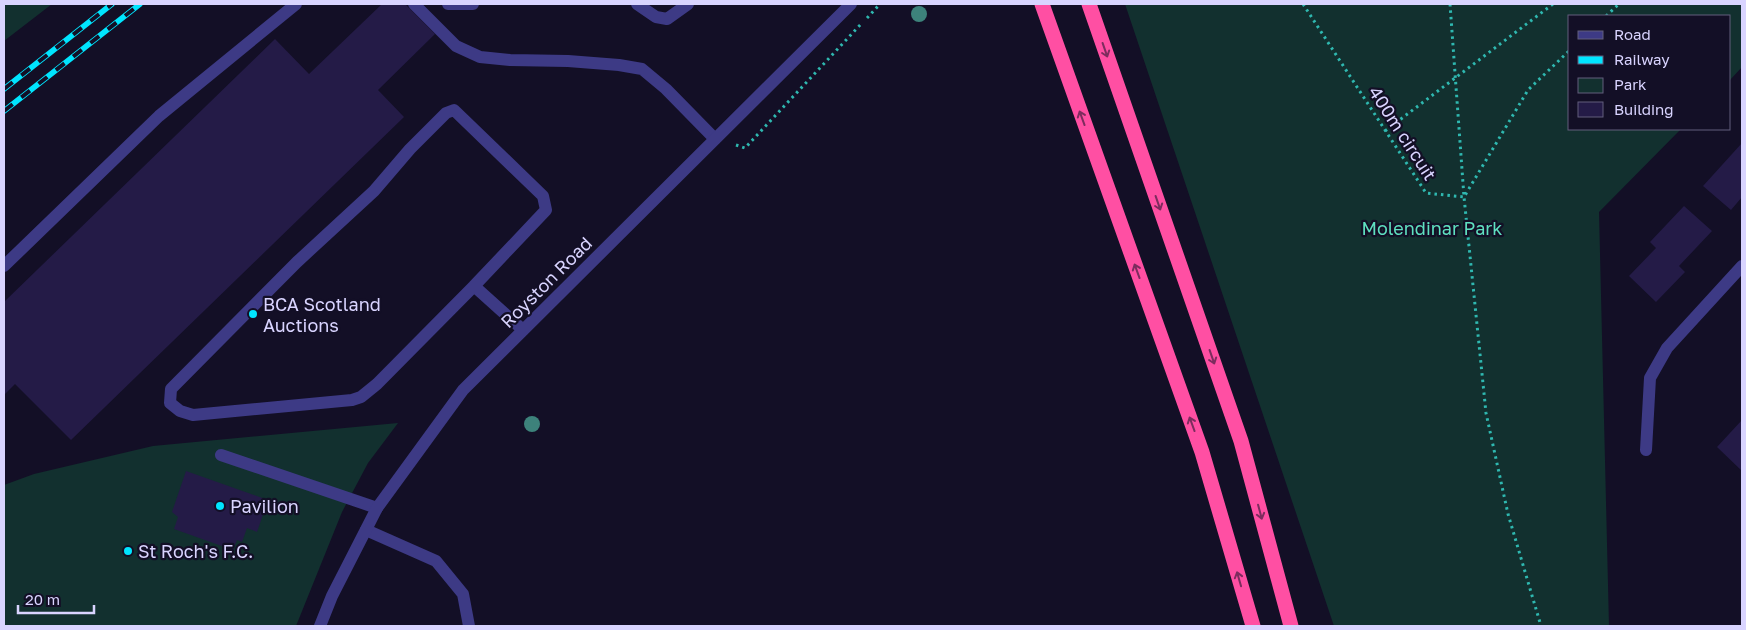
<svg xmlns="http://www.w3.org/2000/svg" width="1746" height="630" viewBox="0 0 1746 630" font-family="'Golos Text',sans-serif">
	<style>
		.green { fill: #12302f }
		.building { fill: #241b47 }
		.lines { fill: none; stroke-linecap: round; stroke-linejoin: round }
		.path { stroke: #2fb8b0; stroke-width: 3; stroke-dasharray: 2.5 4; stroke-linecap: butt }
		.service { stroke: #3d3a85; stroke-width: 12 }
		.minor { stroke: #3d3a85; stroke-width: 12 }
		.tertiary { stroke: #3d3a85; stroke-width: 12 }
		.motorway { stroke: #ff4fa3; stroke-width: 15 }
		.rail-casing { stroke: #00e5ff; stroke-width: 5.5 }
		.rail { stroke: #130f26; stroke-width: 4; stroke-dasharray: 11; stroke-linecap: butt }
		.tree { fill: #3d827b }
		.oneway { stroke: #7d2c5e }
		.poi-dot { fill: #00e5ff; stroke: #130f26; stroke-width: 2 }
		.labels { text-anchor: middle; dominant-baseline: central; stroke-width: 4.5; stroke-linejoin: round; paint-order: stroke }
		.street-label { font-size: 18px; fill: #d9d4ff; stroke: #130f26 }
		.park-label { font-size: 18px; fill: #5fe0c0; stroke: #130f26 }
		.poi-label { font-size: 18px; fill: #d9d4ff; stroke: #130f26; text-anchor: start }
	</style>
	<rect width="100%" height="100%" fill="#130f26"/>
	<!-- green -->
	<path class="green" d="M 4,4 L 52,4 L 4,41 Z
		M 1125,4 L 1742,4 L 1742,67 L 1730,80 L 1730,16 L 1570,16 L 1570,129 L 1681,129 L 1599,212 L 1609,626 L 1334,626 Z
		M 398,423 L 368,463 L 342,512 L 296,626 L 4,626 L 4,485 L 34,474 L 153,446 Z"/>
	<!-- building -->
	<path class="building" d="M 382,4 L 405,4 L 435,34 L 378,90 L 404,117 L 71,440 L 15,384 L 4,395 L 4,302 L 275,39 L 309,74 Z
		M 1742,143 L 1742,197 L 1731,210 L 1703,186 Z
		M 1684,206 L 1712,231 L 1679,266 L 1685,272 L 1656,302 L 1629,276 L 1656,248 L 1650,242 Z
		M 1742,420 L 1742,471 L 1717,447 Z
		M 186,471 L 268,500 L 257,532 L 247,528 L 242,542 L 237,540 L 233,550 L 174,529 L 178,517 L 172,512 Z"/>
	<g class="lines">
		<!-- path -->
		<path class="path" d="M 1303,4 L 1426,193 L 1464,197 L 1528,90 L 1570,50
			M 1450,4 L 1464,197 L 1486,413 L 1508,514 L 1541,626
			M 1606,16 L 1619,4
			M 867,18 L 880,4
			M 1385,131 L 1553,4
			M 736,145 L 745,148 L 861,24"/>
		<!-- service -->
		<path class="service" d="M 414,4 L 456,46 L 480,57 L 510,60 L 568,61 L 619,65 L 642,69 L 666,89 L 715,139
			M 448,4 L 473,4
			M 637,4 L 656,17 L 667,19 L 688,4
			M 4,266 L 159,116 L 296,4
			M 474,286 L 377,384 L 361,397 L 352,400 L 193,415 L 180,411 L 170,403 L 171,389 L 297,262 L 374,191 L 410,149 L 446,113 L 454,110 L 543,196 L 546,210 L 474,286 L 523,330
			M 221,455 L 377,508
			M 366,530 L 436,561 L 463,594 L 469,626"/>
		<!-- minor -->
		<path class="minor" d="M 1646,450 L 1650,378 L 1667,348 L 1742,266"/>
		<!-- tertiary -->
		<path class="tertiary" d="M 320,626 L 332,596 L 377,508 L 463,390 L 851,4"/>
		<!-- motorway -->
		<path class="motorway" d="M 1042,4 L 1202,452 L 1253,626
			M 1089,4 L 1241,441 L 1291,626"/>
		<!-- rail casing -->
		<g class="rail-casing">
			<path id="rail" d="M 4,89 L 112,4
				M 4,111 L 140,4"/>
		</g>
		<!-- rail -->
		<use href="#rail" class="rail"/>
	</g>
	<!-- trees -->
	<g class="tree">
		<circle cx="919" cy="14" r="8"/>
		<circle cx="532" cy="424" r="8"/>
	</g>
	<!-- one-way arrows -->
	<defs><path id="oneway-shaft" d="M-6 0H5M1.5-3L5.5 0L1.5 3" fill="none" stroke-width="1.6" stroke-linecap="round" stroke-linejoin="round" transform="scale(1.25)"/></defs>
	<g class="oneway">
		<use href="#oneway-shaft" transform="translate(1105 50) rotate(71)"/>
		<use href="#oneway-shaft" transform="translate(1082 118) rotate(-110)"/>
		<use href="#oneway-shaft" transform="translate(1158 203) rotate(71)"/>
		<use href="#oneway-shaft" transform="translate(1137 271) rotate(-110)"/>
		<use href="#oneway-shaft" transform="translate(1212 357) rotate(71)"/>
		<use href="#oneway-shaft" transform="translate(1192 424) rotate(-110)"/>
		<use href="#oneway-shaft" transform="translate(1260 512) rotate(75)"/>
		<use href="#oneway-shaft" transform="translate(1239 579) rotate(-106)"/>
	</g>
	<!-- markers -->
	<g class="poi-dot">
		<circle cx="253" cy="314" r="5"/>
		<circle cx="220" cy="506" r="5"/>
		<circle cx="128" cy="551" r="5"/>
	</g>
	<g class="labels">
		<!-- street labels -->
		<g class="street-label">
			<text transform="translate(1403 133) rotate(57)">400m circuit</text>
			<text transform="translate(546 282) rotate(-45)">Royston Road</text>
		</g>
		<!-- park labels -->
		<g class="park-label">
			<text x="1432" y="228">Molendinar Park</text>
		</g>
		<!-- poi labels -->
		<g class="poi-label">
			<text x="263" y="304">BCA Scotland<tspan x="263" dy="21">Auctions</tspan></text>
			<text x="230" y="506">Pavilion</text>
			<text x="138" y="551">St Roch's F.C.</text>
		</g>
	</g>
	<!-- border -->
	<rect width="1746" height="630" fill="none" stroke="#d9d4ff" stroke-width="10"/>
	<!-- legend -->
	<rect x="1568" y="15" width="162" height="115" fill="#130f26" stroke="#625e7d"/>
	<rect x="1578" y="31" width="25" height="8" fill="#3d3a85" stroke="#625e7d"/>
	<text x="1614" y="40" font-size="15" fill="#d9d4ff">Road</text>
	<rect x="1578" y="56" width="25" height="8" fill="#00e5ff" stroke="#625e7d"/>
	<text x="1614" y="65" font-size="15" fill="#d9d4ff">Railway</text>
	<rect x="1578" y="78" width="25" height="15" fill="#12302f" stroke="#625e7d"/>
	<text x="1614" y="90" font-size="15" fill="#d9d4ff">Park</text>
	<rect x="1578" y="102" width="25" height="15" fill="#241b47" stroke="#625e7d"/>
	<text x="1614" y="115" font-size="15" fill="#d9d4ff">Building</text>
	<!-- scale -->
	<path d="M18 605v8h76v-8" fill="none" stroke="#d9d4ff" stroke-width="2.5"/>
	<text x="25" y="605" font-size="15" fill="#d9d4ff" stroke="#130f26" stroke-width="4" paint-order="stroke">20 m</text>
</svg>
